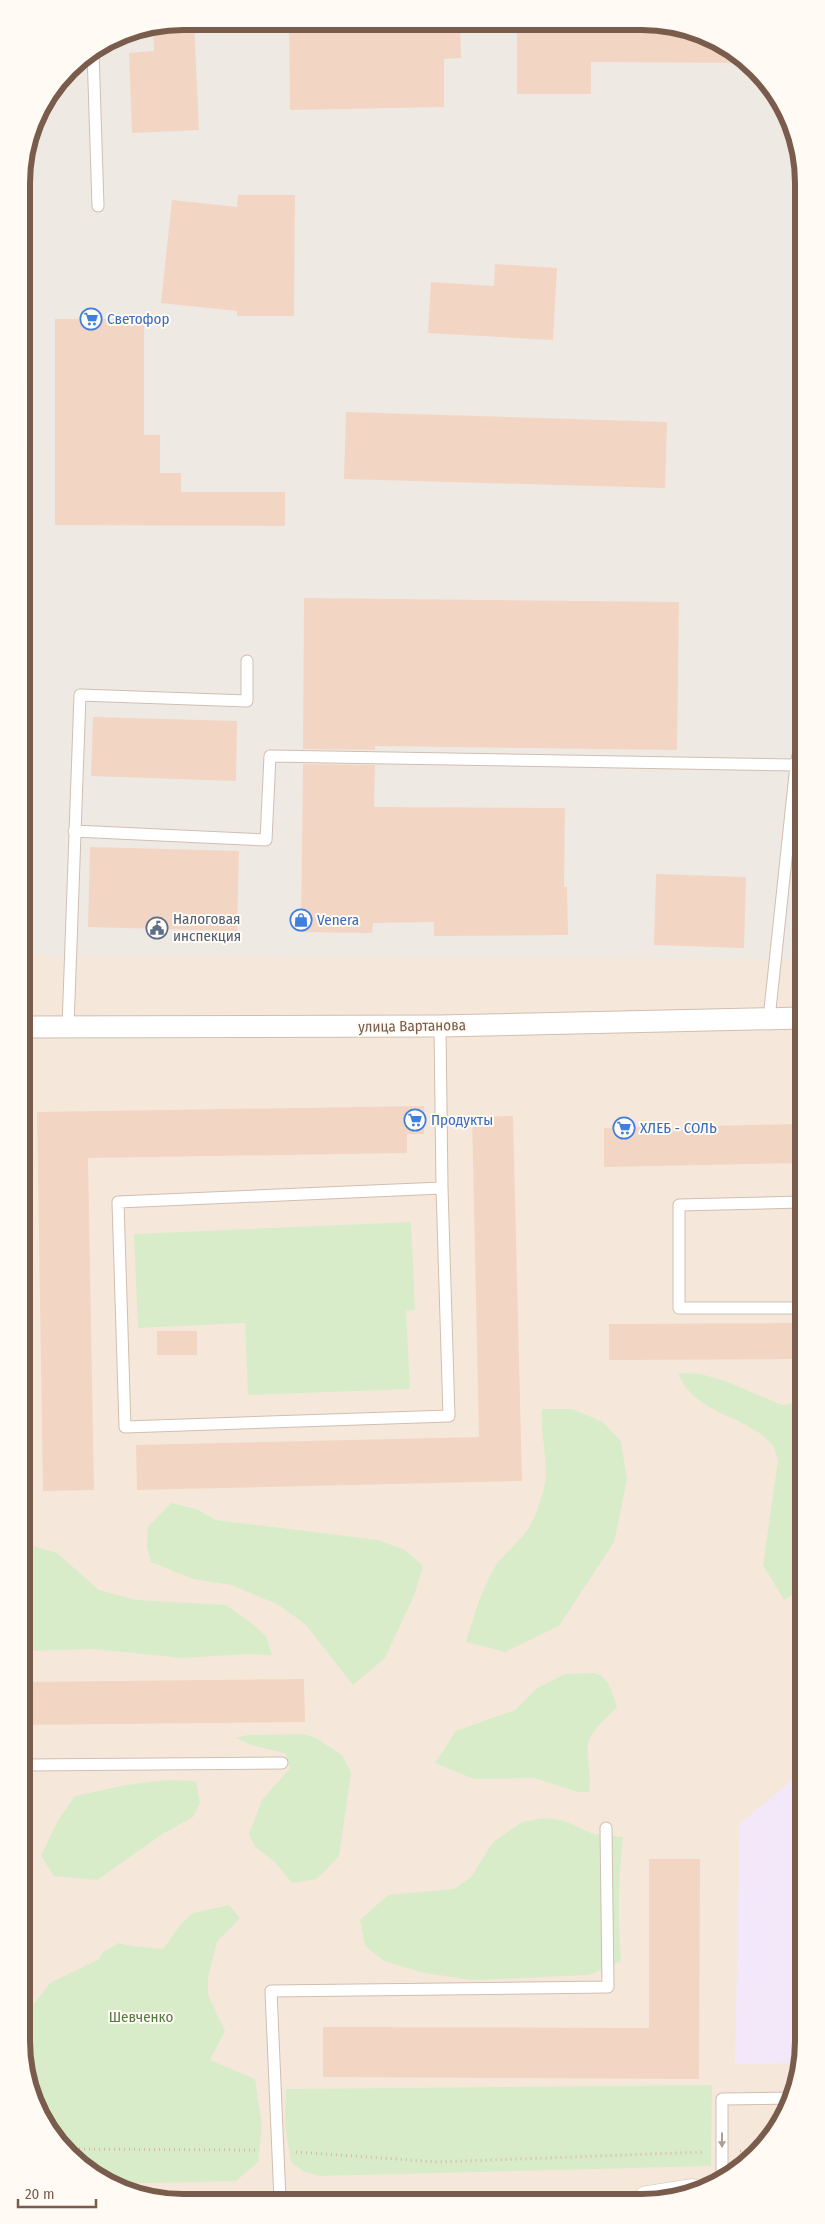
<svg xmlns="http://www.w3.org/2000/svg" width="825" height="2224" viewBox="0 0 825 2224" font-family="'Fira Sans Condensed',sans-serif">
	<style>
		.residential { fill: #f5e8da }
		.industrial { fill: #efe9e4 }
		.education { fill: #f3e8fa }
		.green { fill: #d8ecc9 }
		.building { fill: #f3d5c3 }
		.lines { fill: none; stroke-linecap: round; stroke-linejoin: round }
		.lane-casing { stroke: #d1beb0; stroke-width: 13 }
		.street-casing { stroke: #d1beb0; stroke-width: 23 }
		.secondary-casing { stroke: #d6c0b0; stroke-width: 29 }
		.path { stroke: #d9b8a5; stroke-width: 3; stroke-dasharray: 1 4; stroke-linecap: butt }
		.lane { stroke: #fff; stroke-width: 11 }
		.street { stroke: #fff; stroke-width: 21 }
		.secondary { stroke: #fff; stroke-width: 28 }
		.oneway { fill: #af9d94 }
		.labels { text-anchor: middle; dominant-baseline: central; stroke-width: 4; stroke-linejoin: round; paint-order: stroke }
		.shop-label { font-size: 15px; fill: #366cbe; stroke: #fffaf3; text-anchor: start }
		.service-label { font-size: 15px; fill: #4e5e75; stroke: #fffaf3; text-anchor: start }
		.street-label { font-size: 15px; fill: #7a5c4d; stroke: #fffaf3 }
		.park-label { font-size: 15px; fill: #537a41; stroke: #fffaf3 }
		.rim { fill: none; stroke: #7a5c4d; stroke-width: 6 }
	</style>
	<rect width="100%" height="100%" fill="#fdf6ec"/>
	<!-- residential -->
	<path class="residential" d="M 121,33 L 723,43 L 756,68 L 782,102 L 801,151 L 803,2051 L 792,2103 L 764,2147 L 723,2181 L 674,2200 L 152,2200 L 111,2186 L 69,2156 L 43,2122 L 24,2073 L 22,172 L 38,112 L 76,62 Z"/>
	<!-- industrial -->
	<path class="industrial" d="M 183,21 L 674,24 L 723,43 L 756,68 L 782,102 L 801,151 L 802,959 L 38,956 L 23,948 L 22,172 L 38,112 L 76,62 L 121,33 Z"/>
	<!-- education -->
	<path class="education" d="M 803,1771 L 803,2051 L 801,2063 L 735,2064 L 740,1824 Z"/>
	<!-- green -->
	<path class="green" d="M 411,1222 L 415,1310 L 406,1311 L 410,1389 L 248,1395 L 245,1323 L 138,1328 L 134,1234 Z
		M 678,1373 L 701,1374 L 725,1381 L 782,1405 L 802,1402 L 803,1588 L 784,1600 L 763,1565 L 778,1460 C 776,1455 775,1447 771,1443 C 743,1414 694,1414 678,1373 Z
		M 542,1409 L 572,1409 L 603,1422 L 621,1441 L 627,1480 L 614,1542 L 559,1626 L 505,1652 L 466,1642 C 473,1618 481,1592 493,1570 C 502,1554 518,1544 528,1529 C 534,1522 544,1492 545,1482 C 548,1458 540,1434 542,1409 Z
		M 171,1503 L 196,1509 L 216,1520 L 378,1540 L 405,1550 L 423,1566 L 415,1593 L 385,1658 L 353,1685 L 305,1624 L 277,1604 L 231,1585 L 193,1579 L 151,1562 L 147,1547 L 148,1527 Z
		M 27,1544 L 57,1553 L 99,1590 L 136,1600 L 226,1605 L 249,1621 L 266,1636 L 272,1655 L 249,1654 L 182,1658 L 94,1649 L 24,1651 L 24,1545 Z
		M 595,1673 C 609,1677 613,1694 617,1707 C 608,1717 590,1731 588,1744 C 586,1760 592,1776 589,1792 L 578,1792 L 534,1778 L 474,1779 L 435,1763 L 456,1731 L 515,1710 L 537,1688 L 565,1674 Z
		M 303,1734 L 316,1738 L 342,1755 L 351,1772 L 339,1856 L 317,1879 L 292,1883 L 275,1862 L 255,1847 L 249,1834 L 262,1800 L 290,1768 L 285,1753 L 251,1745 L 236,1738 L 248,1735 Z
		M 167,1780 L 196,1781 L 200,1803 L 193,1817 L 164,1833 L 97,1880 L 54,1876 L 41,1856 L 57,1822 L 75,1796 L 126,1785 Z
		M 546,1818 L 565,1821 L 593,1834 L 623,1837 C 618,1878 618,1919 621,1961 L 589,1975 L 473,1980 L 424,1973 L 384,1961 L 365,1946 L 360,1920 L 388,1895 L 454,1889 L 471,1877 L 493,1842 L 522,1822 Z
		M 229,1905 L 240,1918 L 217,1942 L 208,1977 L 208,1995 L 225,2031 L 210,2060 L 255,2079 L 262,2125 L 258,2162 L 236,2181 L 109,2184 L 69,2156 L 43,2122 L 24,2073 L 24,2008 L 34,2004 L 50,1983 L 99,1959 L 103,1952 L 119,1943 L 131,1946 L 163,1949 L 181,1924 L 193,1913 Z
		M 712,2085 L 711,2166 L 320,2176 L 305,2172 L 291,2163 L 285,2125 L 286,2089 Z"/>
	<!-- building -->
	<path class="building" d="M 183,21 L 194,21 L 199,130 L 132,133 L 129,53 L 154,51 L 153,27 Z
		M 289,22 L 460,23 L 461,58 L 444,59 L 444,107 L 290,110 Z
		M 517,23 L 674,24 L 723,43 L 750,63 L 591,62 L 591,94 L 517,94 Z
		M 238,195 L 295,195 L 294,316 L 237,316 L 237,311 L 161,303 L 172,200 L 237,207 Z
		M 495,264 L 557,268 L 553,340 L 428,333 L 431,282 L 494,286 Z
		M 55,319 L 144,319 L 144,435 L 160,435 L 160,473 L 181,473 L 181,492 L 285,492 L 285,526 L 55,525 Z
		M 346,412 L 667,422 L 665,488 L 344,479 Z
		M 304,598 L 679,602 L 677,750 L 375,746 L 375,750 L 303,749 Z
		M 93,717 L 237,721 L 236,781 L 91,776 Z
		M 303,764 L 375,765 L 374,807 L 565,808 L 564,887 L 567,887 L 568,935 L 434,936 L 434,922 L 373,923 L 372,933 L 301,932 Z
		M 90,847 L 239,851 L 237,931 L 88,927 Z
		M 656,874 L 746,877 L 744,948 L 654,945 Z
		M 424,1106 L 424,1134 L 407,1134 L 407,1153 L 88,1158 L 94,1490 L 43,1491 L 37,1112 Z
		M 513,1116 L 522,1481 L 137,1490 L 136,1445 L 479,1437 L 472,1117 Z
		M 802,1124 L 802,1163 L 604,1167 L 604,1128 Z
		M 802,1323 L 802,1359 L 609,1360 L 609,1324 Z
		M 157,1331 L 197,1331 L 197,1355 L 157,1355 Z
		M 304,1679 L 305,1722 L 24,1725 L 24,1682 Z
		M 649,1859 L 700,1859 L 699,2079 L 323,2077 L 323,2027 L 649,2028 Z"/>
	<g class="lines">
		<!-- lane casing -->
		<g class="lane-casing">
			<path id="lane" d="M 93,51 L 98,206
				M 796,765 L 801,742
				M 74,831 L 266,840 L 270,756 L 796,765 L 769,1019
				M 440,1026 L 442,1188 L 118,1202 L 125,1427 L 449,1416 L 442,1188
				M 68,1027 L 80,695 L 247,701 L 247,661
				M 802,1202 L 679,1205 L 679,1308 L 802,1308
				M 24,1765 L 282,1763
				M 722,2181 L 722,2099 L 793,2098
				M 280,2200 L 271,1991 L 608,1987 L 606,1828"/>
		</g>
		<!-- street casing -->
		<g class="street-casing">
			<path id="street" d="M 23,1027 L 440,1026 L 802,1018"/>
		</g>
		<!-- secondary casing -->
		<g class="secondary-casing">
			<path id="secondary" d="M 647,2200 L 692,2193"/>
		</g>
		<!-- path -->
		<path class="path" d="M 64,2149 L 259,2150
			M 740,2151 L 759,2151
			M 296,2152 L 438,2162 L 704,2152"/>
		<!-- lane -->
		<use href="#lane" class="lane"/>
		<!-- street -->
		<use href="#street" class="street"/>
		<!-- secondary -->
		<use href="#secondary" class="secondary"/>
	</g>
	<!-- one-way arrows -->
	<defs><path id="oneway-solid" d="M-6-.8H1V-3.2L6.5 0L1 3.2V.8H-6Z" transform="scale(1.25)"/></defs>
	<use class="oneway" href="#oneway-solid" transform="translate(722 2140) rotate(90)"/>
	<!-- icons -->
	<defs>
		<g id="supermarket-ring" transform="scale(1.125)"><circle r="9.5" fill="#fffaf3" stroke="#3f7fe0" stroke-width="1.5"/><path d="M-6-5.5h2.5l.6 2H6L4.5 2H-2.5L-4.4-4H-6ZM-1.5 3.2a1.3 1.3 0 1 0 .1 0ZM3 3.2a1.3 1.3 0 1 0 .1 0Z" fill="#3f7fe0"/></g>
		<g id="shop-ring" transform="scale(1.125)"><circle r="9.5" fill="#fffaf3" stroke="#3f7fe0" stroke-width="1.5"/><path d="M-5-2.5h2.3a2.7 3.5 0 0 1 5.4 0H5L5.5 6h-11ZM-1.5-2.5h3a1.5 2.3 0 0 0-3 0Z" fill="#3f7fe0"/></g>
		<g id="civic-ring" transform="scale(1.125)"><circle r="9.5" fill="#fffaf3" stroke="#5c6f8a" stroke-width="1.5"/><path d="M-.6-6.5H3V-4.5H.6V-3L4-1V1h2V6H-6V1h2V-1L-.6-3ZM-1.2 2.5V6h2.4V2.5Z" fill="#5c6f8a"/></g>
	</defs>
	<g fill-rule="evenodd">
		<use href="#supermarket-ring" x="91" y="319"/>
		<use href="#shop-ring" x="301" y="920"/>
		<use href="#civic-ring" x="157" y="928"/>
		<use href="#supermarket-ring" x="415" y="1120"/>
		<use href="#supermarket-ring" x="624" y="1128"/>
	</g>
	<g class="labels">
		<!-- shop labels -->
		<g class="shop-label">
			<text x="107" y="319">Светофор</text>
			<text x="317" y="920">Venera</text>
			<text x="431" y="1120">Продукты</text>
			<text x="640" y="1128">ХЛЕБ - СОЛЬ</text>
		</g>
		<!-- service labels -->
		<g class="service-label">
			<text x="173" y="919">Налоговая<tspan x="173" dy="17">инспекция</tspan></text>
		</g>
		<!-- street labels -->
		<g class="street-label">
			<text transform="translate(412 1026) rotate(-1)">улица Вартанова</text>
		</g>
		<!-- park labels -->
		<g class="park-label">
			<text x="141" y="2017">Шевченко</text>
		</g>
	</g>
	<!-- crop -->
	<path d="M0 0H825V2224H0ZM183 30H642A153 153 0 0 1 795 183V2041A153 153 0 0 1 642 2194H183A153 153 0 0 1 30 2041V183A153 153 0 0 1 183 30Z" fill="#fffaf3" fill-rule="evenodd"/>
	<path class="rim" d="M183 30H642A153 153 0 0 1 795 183V2041A153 153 0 0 1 642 2194H183A153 153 0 0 1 30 2041V183A153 153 0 0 1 183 30Z"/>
	<!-- scale -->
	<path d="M18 2199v8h78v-8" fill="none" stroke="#7a5c4d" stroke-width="2.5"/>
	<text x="25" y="2199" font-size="15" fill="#7a5c4d" stroke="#fffaf3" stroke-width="4" paint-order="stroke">20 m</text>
</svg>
